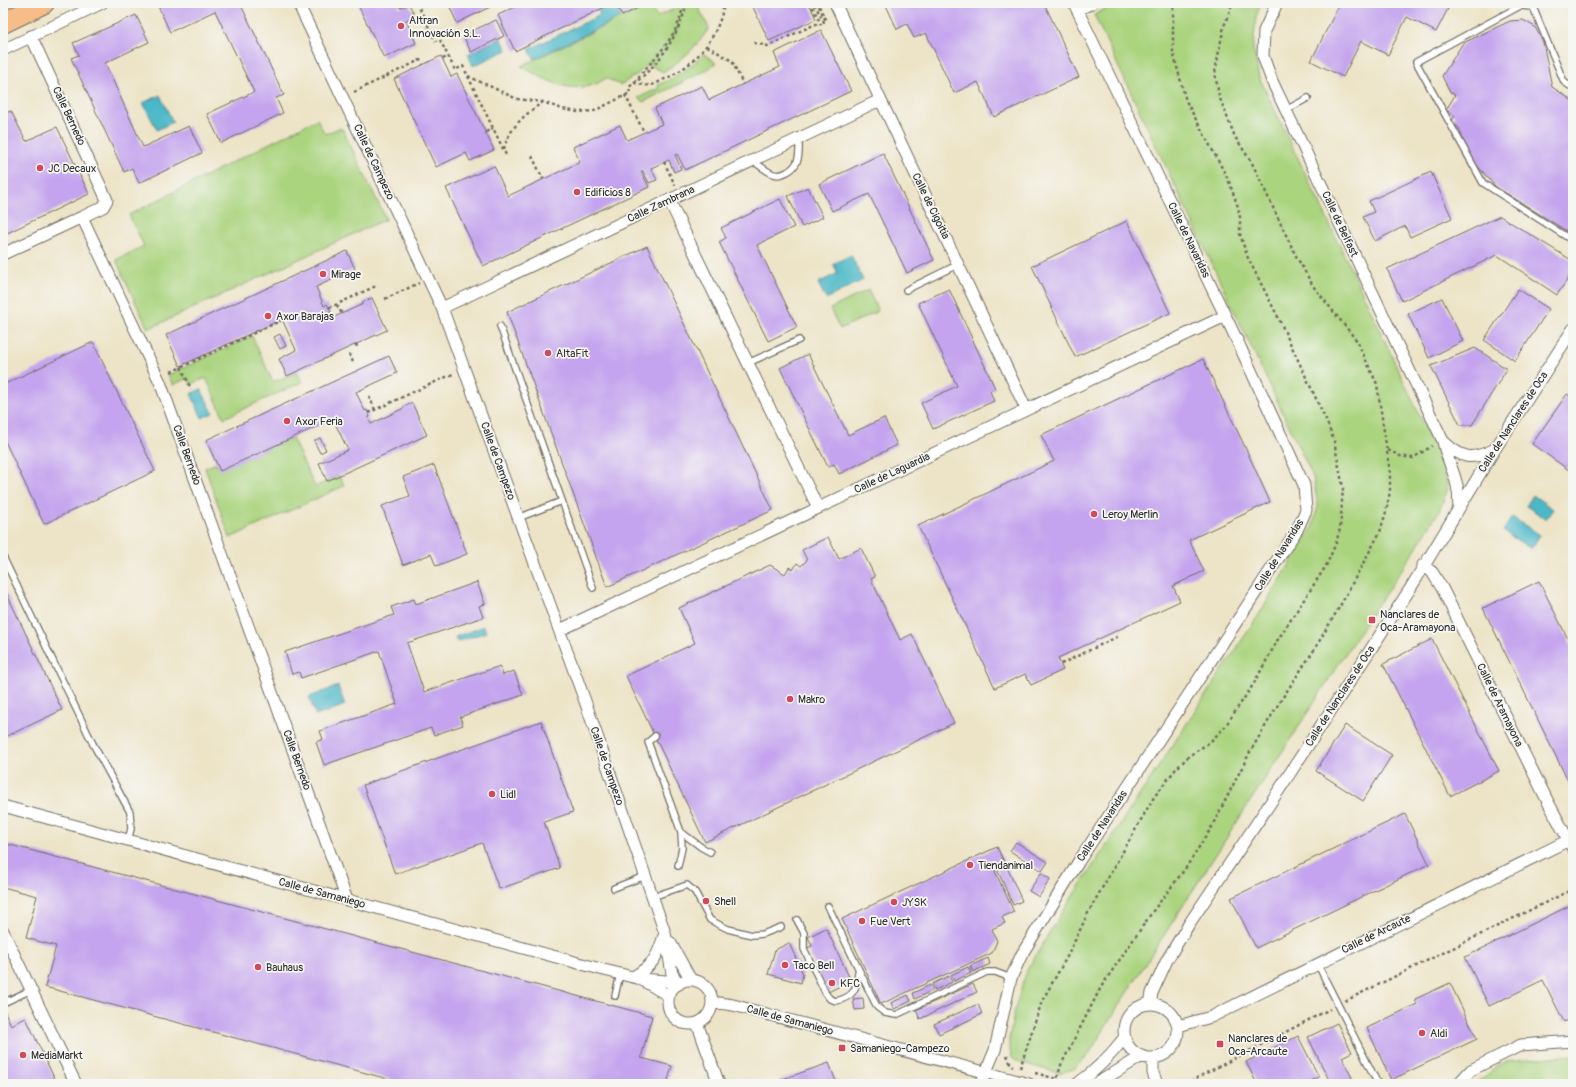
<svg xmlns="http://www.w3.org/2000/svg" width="1576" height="1087" viewBox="0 0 1576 1087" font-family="Pangolin,sans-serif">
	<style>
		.green { fill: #abd47f; stroke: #6b8055 }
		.water { fill: #4cb8c8; stroke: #3c727a }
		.building { fill: #c4a4ee }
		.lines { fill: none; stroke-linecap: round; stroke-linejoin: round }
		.lane-casing { stroke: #6f6c62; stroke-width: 8 }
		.street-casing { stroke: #6f6c62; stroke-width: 13 }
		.highway-casing { stroke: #6f6c62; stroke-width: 22 }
		.path { stroke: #6f6c62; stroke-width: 2.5; stroke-dasharray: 3 3; stroke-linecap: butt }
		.lane { stroke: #fff; stroke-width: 5.5 }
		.street { stroke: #fff; stroke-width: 11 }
		.highway { stroke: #f7bd88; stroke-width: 20 }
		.poi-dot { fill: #d1495b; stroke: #f6f6f2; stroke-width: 1.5 }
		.labels { text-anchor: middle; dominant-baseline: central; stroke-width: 3.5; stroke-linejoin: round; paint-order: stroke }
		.poi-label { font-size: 11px; fill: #2b2b2b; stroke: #f6f6f2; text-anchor: start }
		.street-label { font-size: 11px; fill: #2b2b2b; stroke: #f6f6f2 }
	</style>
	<rect width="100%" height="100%" fill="#f6f6f2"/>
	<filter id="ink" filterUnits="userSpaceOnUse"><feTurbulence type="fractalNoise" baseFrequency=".025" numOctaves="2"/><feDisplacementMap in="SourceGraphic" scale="8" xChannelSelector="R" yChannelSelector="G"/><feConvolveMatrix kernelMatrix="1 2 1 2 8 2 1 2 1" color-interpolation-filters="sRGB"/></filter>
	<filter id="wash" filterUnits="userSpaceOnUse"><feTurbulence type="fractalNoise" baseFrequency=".012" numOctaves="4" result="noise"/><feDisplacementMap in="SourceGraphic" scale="16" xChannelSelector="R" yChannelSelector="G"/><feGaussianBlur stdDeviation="0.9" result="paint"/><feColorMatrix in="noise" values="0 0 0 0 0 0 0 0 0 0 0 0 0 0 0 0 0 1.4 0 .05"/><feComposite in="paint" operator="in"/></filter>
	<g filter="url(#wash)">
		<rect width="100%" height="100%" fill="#ede4c7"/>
		<!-- green -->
		<path class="green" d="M 687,3 L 696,3 L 709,28 C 696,48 683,59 663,72 L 648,64 L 638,74 L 620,85 L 606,78 C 602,81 597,84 592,85 C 567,94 543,78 521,66 L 650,4 L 657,17 Z
			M 1117,3 L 1261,3 L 1256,17 L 1253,48 L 1259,77 L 1364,296 L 1442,464 L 1448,489 L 1439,511 L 1411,556 L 1360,631 L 1119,1005 L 1089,1054 L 1074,1069 L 1059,1073 L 1021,1063 L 1012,1058 L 1009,1048 L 1009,1039 L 1015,1009 L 1027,970 L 1059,917 L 1258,616 L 1312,528 L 1318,506 L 1313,477 L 1094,15 Z
			M 704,54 L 716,63 L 705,71 L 643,102 L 638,98 L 659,88 L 658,85 C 676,77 690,68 704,54 Z
			M 317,119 L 325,134 L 339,128 L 343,130 L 386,219 L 148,329 L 116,260 L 144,246 L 129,215 Z
			M 868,290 L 878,311 L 840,329 L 830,309 Z
			M 252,336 L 273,382 L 297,372 L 302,382 L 224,418 L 206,378 L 191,384 L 188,378 L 173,385 L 168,375 Z
			M 292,438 L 315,487 L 339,476 L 344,486 L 230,538 L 205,468 L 216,463 L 220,470 Z
			M 1573,1055 L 1573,1084 L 1475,1084 L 1505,1061 Z"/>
		<!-- water -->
		<path class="water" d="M 614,3 L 621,17 L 534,59 L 529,49 L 600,15 L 598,11 Z
			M 501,38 L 507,50 L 473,66 L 468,54 Z
			M 160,95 L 173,122 L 157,130 L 143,103 Z
			M 851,255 L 863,280 L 826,299 L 818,283 L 838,273 L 833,264 Z
			M 201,389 L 213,413 L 202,418 L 191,394 Z
			M 1533,495 L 1553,509 L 1546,519 L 1526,506 Z
			M 1512,517 L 1540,535 L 1531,549 L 1503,531 Z
			M 484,626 L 486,632 L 457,642 L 455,637 Z
			M 338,686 L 345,705 L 316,716 L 309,697 Z"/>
		<g id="blocks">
			<!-- building -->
			<path class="building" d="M 160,3 L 240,3 L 284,95 L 276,98 L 283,113 L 221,143 L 207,114 L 254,92 L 215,11 L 170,32 L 157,4 Z
				M 357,3 L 398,3 L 400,8 L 409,4 L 415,16 L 406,20 L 416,43 L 384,58 Z
				M 448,3 L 488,3 L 490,7 L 457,23 Z
				M 524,3 L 613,3 L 515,51 L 498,15 Z
				M 615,3 L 648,3 L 622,16 Z
				M 751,3 L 809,3 L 816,19 L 769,41 Z
				M 885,3 L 1044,3 L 1079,77 L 994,117 L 978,82 L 954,93 L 926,33 L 914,38 L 907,24 L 897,29 Z
				M 1340,3 L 1451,3 L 1436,32 L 1407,17 L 1388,55 L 1361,41 L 1343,77 L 1311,61 Z
				M 136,15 L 149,42 L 105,63 L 143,147 L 189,126 L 202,153 L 139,183 L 132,168 L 124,172 L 71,58 L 79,55 L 73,43 Z
				M 496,20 L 504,36 L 471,52 L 463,35 Z
				M 1523,20 L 1535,27 L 1543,42 L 1552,87 L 1573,101 L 1573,235 L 1496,187 L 1468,155 L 1459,128 L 1451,122 L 1455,116 L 1446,110 L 1455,95 L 1450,92 L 1442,76 L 1463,43 L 1510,21 Z
				M 821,30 L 851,91 L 685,170 L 677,154 L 675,155 L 681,169 L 674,172 L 669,160 L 651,168 L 657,180 L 649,183 L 643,171 L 641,171 L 649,187 L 483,266 L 446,188 L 494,166 L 508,196 L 580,162 L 573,147 L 620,125 L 627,140 L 662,124 L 655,108 L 702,86 L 709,100 L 780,67 L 774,53 Z
				M 441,56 L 451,77 L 457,74 L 494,150 L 470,161 L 466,153 L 436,167 L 394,79 Z
				M 11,111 L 26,141 L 57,127 L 89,194 L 3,235 L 3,114 Z
				M 883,153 L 934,260 L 907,273 L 869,194 L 832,211 L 819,184 Z
				M 1431,172 L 1452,218 L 1410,237 L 1405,226 L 1375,241 L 1363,217 L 1374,212 L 1369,201 Z
				M 808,187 L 823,217 L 802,227 L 788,196 Z
				M 780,199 L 794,227 L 757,245 L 797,327 L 768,341 L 719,242 L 726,238 L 721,228 Z
				M 1500,216 L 1573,261 L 1573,271 L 1557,295 L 1497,255 L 1402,301 L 1387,269 Z
				M 1127,221 L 1170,313 L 1075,357 L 1032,266 Z
				M 647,246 L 773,510 L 607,587 L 507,312 Z
				M 347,251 L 355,269 L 316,287 L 324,306 L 327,304 L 331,312 L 328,313 L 330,319 L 363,304 L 363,302 L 372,298 L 387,330 L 287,376 L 279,359 L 296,350 L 282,319 L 180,366 L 166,335 Z
				M 949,289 L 995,388 L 990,391 L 994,401 L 933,429 L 921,403 L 957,386 L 918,303 Z
				M 1518,289 L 1549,309 L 1515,361 L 1484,340 Z
				M 1442,298 L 1463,341 L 1429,358 L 1408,314 Z
				M 280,334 L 286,346 L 280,349 L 274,337 Z
				M 93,342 L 155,471 L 44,524 L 3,437 L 3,385 Z
				M 1475,348 L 1507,369 L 1472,425 L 1460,425 L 1431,366 Z
				M 808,354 L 848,435 L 884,418 L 897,445 L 839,474 L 834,464 L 828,467 L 780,368 Z
				M 389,356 L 397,373 L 356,392 L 365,411 L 367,410 L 370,417 L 368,418 L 371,424 L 404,408 L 403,407 L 412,403 L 427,435 L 327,481 L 319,463 L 348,450 L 333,419 L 220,471 L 206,440 Z
				M 1203,359 L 1245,447 L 1270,502 L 1189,540 L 1204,571 L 1173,586 L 1180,601 L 1058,658 L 1063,670 L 1031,685 L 1025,674 L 995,688 L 918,526 L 1054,461 L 1041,435 Z
				M 1567,394 L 1573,398 L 1573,473 L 1532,444 Z
				M 320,438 L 326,450 L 320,453 L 314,441 Z
				M 434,465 L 467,554 L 436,566 L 431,554 L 403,565 L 382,506 L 410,496 L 403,477 Z
				M 828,537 L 839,559 L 861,548 L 875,577 L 871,579 L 900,640 L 912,634 L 954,723 L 705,842 L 626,676 L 695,643 L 679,608 L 770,565 L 785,574 L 789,567 L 793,570 L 797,563 L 801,566 L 807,560 L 802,550 Z
				M 1539,581 L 1573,649 L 1573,791 L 1483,608 Z
				M 477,582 L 485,604 L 479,606 L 483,617 L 407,643 L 424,692 L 500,666 L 503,675 L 514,671 L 523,695 L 460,717 L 463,725 L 434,735 L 431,728 L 324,765 L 316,742 L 323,739 L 320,731 L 397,704 L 379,651 L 301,678 L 299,672 L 292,674 L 285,652 L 394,615 L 391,607 L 414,599 L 416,604 Z
				M 3,586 L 62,710 L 3,738 Z
				M 1432,639 L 1499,771 L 1450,796 L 1383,664 Z
				M 541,721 L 573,812 L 544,822 L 560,868 L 499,889 L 482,843 L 395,874 L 363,785 Z
				M 1345,725 L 1392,755 L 1363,801 L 1316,771 Z
				M 1405,814 L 1429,864 L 1256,948 L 1231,898 Z
				M 1016,842 L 1048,862 L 1042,871 L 1010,851 Z
				M 7,844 L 652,1016 L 641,1058 L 672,1066 L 667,1084 L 407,1084 L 45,987 L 56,946 L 26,938 L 37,896 L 3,887 L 3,858 Z
				M 997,847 L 1005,864 L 994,869 L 1014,912 L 1002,917 L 1005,923 L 992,929 L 997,941 L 992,953 L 881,1004 L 842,919 Z
				M 1006,865 L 1022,901 L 1013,905 L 997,869 Z
				M 1041,873 L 1050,879 L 1039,897 L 1029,891 Z
				M 1573,904 L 1573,1018 L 1564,1022 L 1543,980 L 1489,1006 L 1465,957 Z
				M 826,928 L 851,981 L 828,992 L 807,948 L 812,946 L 808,937 Z
				M 789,943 L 803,974 L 801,983 L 768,974 L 775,950 Z
				M 988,958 L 990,964 L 973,972 L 970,966 Z
				M 968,967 L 971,973 L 954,981 L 951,975 Z
				M 949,976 L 952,982 L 935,990 L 932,984 Z
				M 1450,983 L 1477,1039 L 1391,1080 L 1367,1028 L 1417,1004 L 1415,999 Z
				M 973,984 L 977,992 L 920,1019 L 916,1010 Z
				M 930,985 L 933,990 L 915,999 L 913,993 Z
				M 908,995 L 911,1001 L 894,1009 L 891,1003 Z
				M 863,998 L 864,1009 L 855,1010 L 853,999 Z
				M 978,1004 L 982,1014 L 939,1034 L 934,1024 Z
				M 4,1010 L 11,1025 L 26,1018 L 57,1084 L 3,1084 Z
				M 1337,1023 L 1352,1052 L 1342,1057 L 1352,1078 L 1340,1084 L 1331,1084 L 1308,1037 Z
				M 1298,1036 L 1319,1077 L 1305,1084 L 1257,1084 L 1246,1062 Z
				M 829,1063 L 837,1084 L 782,1084 L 780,1080 Z"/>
		</g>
	</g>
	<g filter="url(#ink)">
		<use href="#blocks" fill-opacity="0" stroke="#6f6c62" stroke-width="1"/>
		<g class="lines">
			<!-- lane casing -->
			<g class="lane-casing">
				<path id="lane" d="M 1573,88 L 1564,82 L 1533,7 L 1520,6 L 1416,62 L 1483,183 L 1573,241
					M 1286,110 L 1308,98
					M 753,161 C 759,165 765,170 771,173 C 777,176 782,175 787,172 C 801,165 799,152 799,139
					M 906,290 L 959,264
					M 500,326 L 593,588
					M 748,363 L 799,340
					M 518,518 L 562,501
					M 3,557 L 93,744 L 130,812 L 131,829 L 128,840
					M 655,736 L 648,742 L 681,832 L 682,848 L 678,866
					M 681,832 L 701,847 L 710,852
					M 614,888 L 645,876
					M 652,897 L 687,885 L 695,892 L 710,920 L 728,929 L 752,935 L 763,934 L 781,927
					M 828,906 L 877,1007 L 885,1013 L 896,1015 L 987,972 L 995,972 L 1011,978
					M 797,920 L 804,933 L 804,949 L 826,994 L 830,999 L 836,1001 C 854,997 857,989 858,972
					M 1317,963 L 1378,1084
					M 615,996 L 620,974
					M 3,1003 L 31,990"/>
			</g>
			<!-- street casing -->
			<g class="street-casing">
				<path id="street" d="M 298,3 L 442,308 L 585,701 L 665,933 L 672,974 L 679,984
					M 835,3 L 1026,409
					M 1277,3 L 1264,31 L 1263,56 L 1272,81 L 1443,441 C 1446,458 1456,474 1458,491 C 1459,496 1458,502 1459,507
					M 1077,10 L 1092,3
					M 31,36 L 107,200 L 103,207 L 82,217 L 160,382 L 347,900
					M 3,50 L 102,3
					M 669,200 L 818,508
					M 3,254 L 82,217
					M 442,308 L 880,100
					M 1443,441 C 1462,459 1471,461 1495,449
					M 1423,565 L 1432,572 L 1442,588 L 1547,800 L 1573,849
					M 560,630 L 1225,316
					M 3,806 L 604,970 L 641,979 L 666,981 L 677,985
					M 3,931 L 76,1084
					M 670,942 L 691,980
					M 633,977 C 655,964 657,957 665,933
					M 642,980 L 669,996
					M668 1002a22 22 0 1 1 44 0a22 22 0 1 1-44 0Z
					M 712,1002 L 733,1005 L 1029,1084
					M 1150,1004 L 1152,993 L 1167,960 L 1189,924 L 1279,790 L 1410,589 L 1495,449 L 1573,329
					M1124 1031a27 27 0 1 1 54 0a27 27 0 1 1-54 0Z
					M 697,1023 L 719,1084
					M 1178,1026 L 1211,1017 L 1573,838
					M 1153,1058 L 1153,1073 L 1157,1084
					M 981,1084 L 995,1050 L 1011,978 L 1022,954 L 1079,861 L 1297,530 L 1306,510 L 1304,485 L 1235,336 L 1074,3
					M 1077,1084 C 1096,1071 1111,1055 1125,1037
					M 1096,1084 L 1142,1056
					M 1458,1084 L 1471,1070 L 1521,1045 L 1573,1041"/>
			</g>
			<!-- highway casing -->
			<g class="highway-casing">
				<path id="highway" d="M 3,23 L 44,3"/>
			</g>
			<!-- path -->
			<path class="path" d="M 417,3 L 436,42
				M 505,3 L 507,8
				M 687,3 C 678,36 661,62 635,83 C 639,84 645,86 650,85 C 655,85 662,80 667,78 C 697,63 719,37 724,3
				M 440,40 L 455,70 L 463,66 L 506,155
				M 754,43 L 768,46 L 816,24 L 817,26 L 821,24 L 812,6 L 815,5 L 824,22 L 826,21 L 818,4 L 819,3
				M 707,46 L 732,61 L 743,84
				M 443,59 L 448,56
				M 468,76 L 517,99 L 543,102 L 562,109 L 578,112 L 594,111 L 630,93 L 629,87 C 635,83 638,78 642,73 C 660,52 681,32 683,3
				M 354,92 L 420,60 L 423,65
				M 625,95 L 644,132
				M 486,132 L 493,128
				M 504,149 C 509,128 525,114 543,102
				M 532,156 L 543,179
				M 664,162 L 675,185
				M 385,299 L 419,283
				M 337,305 L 342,314
				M 329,308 L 378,285
				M 356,344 L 358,349
				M 349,354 L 354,364
				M 181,367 L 191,389
				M 171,372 L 282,320
				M 369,396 L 375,410
				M 368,413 L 453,374
				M 1388,450 L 1400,456 L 1413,458 L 1432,446
				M 1061,664 L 1119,636
				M 1345,1001 L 1573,889
				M 1007,1055 L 1011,1065 L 1013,1066
				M 1020,1068 L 1042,1001 L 1068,955 L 1089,911 L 1154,797 L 1175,770 L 1189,756 L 1210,742 L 1224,728 L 1253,685 L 1277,641 L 1326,566 L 1336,543 L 1340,529 L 1343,488 L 1334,441 L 1326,420 L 1277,315 L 1247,256 L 1240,234 L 1240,217 L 1238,207 L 1228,179 L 1186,101 L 1173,52 L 1173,8 L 1175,3
				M 1035,1073 L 1057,1079 L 1061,1065 L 1101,987 L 1153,911 L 1185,869 L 1210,830 L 1250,752 L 1279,703 L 1314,650 L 1340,606 L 1380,532 L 1386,512 L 1390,491 L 1390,472 L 1377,384 L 1357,341 L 1313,286 L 1295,254 L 1252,163 L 1235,137 L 1219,96 L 1215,73 L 1219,51 L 1224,26 L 1233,3
				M 1185,1084 L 1330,1009"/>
			<!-- lane -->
			<use href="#lane" class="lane"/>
			<!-- street -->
			<use href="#street" class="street"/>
			<!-- highway -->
			<use href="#highway" class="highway"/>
		</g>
	</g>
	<!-- markers -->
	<g class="poi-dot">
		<circle cx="401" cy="26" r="4"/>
		<circle cx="40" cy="168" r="4"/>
		<circle cx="577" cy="192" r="4"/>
		<circle cx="323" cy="274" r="4"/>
		<circle cx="268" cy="316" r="4"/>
		<circle cx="548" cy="353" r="4"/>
		<circle cx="287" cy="421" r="4"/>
		<circle cx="1094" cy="514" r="4"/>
		<rect x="1368" y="616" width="8" height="8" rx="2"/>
		<circle cx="790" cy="699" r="4"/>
		<circle cx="492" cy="794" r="4"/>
		<circle cx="970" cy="865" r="4"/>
		<circle cx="706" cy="901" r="4"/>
		<circle cx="894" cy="902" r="4"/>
		<circle cx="862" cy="921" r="4"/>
		<circle cx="785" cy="965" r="4"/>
		<circle cx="258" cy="967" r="4"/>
		<circle cx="832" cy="983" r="4"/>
		<circle cx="1422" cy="1033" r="4"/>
		<rect x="1216" y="1040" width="8" height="8" rx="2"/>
		<rect x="838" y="1044" width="8" height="8" rx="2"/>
		<circle cx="23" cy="1055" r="4"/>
	</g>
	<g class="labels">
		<!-- poi labels -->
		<g class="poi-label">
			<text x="409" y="20">Altran<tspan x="409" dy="13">Innovación S.L.</tspan></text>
			<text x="48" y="168">JC Decaux</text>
			<text x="585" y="192">Edificios 8</text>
			<text x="331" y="274">Mirage</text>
			<text x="276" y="316">Axor Barajas</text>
			<text x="556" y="353">AltaFit</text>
			<text x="295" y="421">Axor Feria</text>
			<text x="1102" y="514">Leroy Merlin</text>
			<text x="1380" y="614">Nanclares de<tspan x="1380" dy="13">Oca-Aramayona</tspan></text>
			<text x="798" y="699">Makro</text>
			<text x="500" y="794">Lidl</text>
			<text x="978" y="865">Tiendanimal</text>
			<text x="714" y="901">Shell</text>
			<text x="902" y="902">JYSK</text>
			<text x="870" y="921">Fue Vert</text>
			<text x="793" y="965">Taco Bell</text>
			<text x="266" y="967">Bauhaus</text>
			<text x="840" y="983">KFC</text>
			<text x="1430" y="1033">Aldi</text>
			<text x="1228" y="1038">Nanclares de<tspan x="1228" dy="13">Oca-Arcaute</tspan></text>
			<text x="850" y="1048">Samaniego-Campezo</text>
			<text x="31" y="1055">MediaMarkt</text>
		</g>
		<!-- street labels -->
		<g class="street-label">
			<text transform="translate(69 116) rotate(65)">Calle Bernedo</text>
			<text transform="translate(374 162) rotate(65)">Calle de Campezo</text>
			<text transform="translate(661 204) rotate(-25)">Calle Zambrana</text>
			<text transform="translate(931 206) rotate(64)">Calle de Cigoitia</text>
			<text transform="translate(1340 224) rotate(65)">Calle de Belfast</text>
			<text transform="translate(1189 240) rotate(64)">Calle de Navaridas</text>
			<text transform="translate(1513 422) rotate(-57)">Calle de Nanclares de Oca</text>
			<text transform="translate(187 455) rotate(70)">Calle Bernedo</text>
			<text transform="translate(498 461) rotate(70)">Calle de Campezo</text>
			<text transform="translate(892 473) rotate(-25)">Calle de Laguardia</text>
			<text transform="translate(1279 555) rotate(-58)">Calle de Navaridas</text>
			<text transform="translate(1340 696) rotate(-57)">Calle de Nanclares de Oca</text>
			<text transform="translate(1500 705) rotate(64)">Calle de Aramayona</text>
			<text transform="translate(297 760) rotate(70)">Calle Bernedo</text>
			<text transform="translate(607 766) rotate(71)">Calle de Campezo</text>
			<text transform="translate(1102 826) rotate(-57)">Calle de Navaridas</text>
			<text transform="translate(322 893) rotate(15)">Calle de Samaniego</text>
			<text transform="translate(1376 934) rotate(-26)">Calle de Arcaute</text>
			<text transform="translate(790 1020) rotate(15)">Calle de Samaniego</text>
		</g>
	</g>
	<!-- margin -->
	<rect width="1576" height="1087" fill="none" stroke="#f6f6f2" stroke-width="16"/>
</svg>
